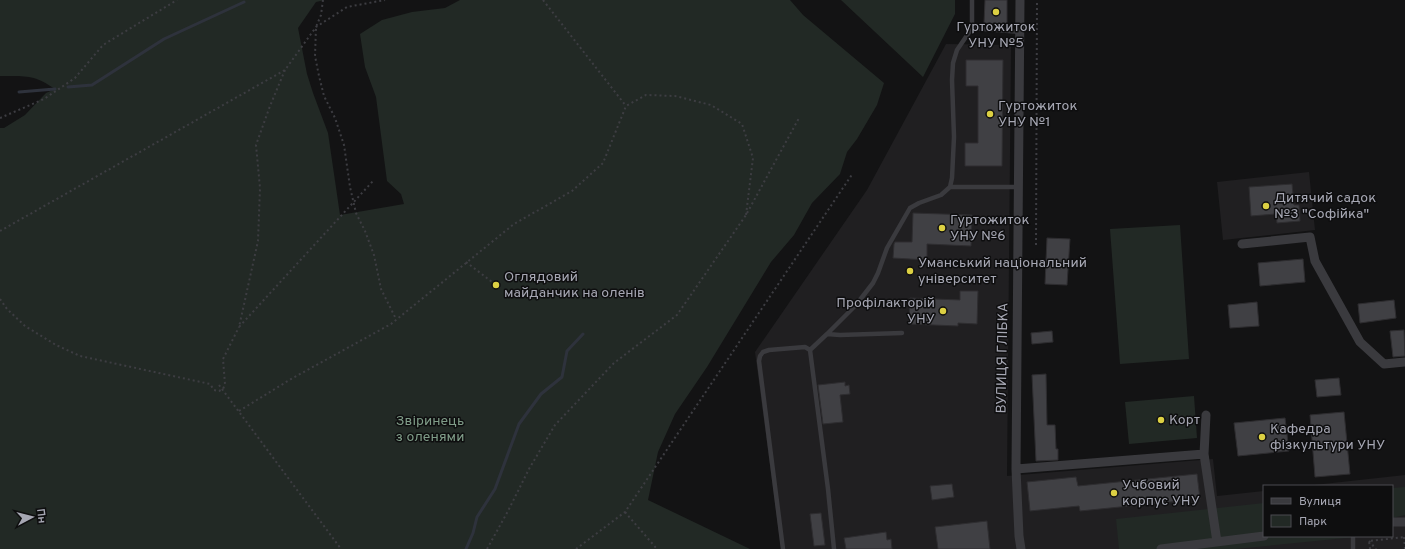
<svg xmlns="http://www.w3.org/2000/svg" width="1405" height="549" viewBox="0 0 1405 549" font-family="Overpass,sans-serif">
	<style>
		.built { fill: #201f21 }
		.green { fill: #222925 }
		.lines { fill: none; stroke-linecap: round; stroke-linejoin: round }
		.stream { stroke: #2e323c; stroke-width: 3 }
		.building { fill: #404044; stroke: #2e2d30 }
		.path { stroke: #3d3d42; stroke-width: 2; stroke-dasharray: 2 3; stroke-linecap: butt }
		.service { stroke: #3a3a3e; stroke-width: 4.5 }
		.minor { stroke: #3a3a3e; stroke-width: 9 }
		.poi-dot { fill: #dcd043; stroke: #0e0e0f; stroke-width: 1.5 }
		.labels { text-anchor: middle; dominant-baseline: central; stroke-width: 3; stroke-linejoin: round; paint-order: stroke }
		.poi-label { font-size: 14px; fill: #a6a7b3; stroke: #0e0e0f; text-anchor: start }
		.street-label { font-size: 14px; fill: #a6a7b3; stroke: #0e0e0f }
		.park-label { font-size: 14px; fill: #7f9c88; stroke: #0e0e0f }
	</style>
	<rect width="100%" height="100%" fill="#131314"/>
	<!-- built -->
	<path class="built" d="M 946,44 L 1011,45 L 1007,476 L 1213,459 L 1217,496 L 1264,491 L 1264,536 L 1392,536 L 1392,486 L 1305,486 L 1405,475 L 1405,549 L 781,549 L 755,352 L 867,190 Z
		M 1309,172 L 1315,230 L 1223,240 L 1217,182 Z"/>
	<!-- green -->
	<path class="green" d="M 0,0 L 325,0 L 316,2 L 298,28 L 307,74 L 313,93 L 328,133 L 340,215 L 404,204 L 401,194 L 387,181 L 376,97 L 365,67 L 360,34 L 382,20 L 412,12 L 445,8 L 460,0 L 790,0 L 803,15 L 884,83 L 877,105 L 857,139 L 847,152 L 840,174 L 812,203 L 794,235 L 771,262 L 707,367 L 675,414 L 658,452 L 648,500 L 750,549 L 0,549 L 0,128 L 4,128 L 25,115 L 46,93 L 55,89 C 34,74 24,76 0,76 Z
		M 841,0 L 955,0 L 955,14 L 923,77 Z
		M 1180,225 L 1189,359 L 1120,364 L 1110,229 Z
		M 1194,396 L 1197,438 L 1129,444 L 1125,402 Z
		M 1405,487 L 1405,515 L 1392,518 L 1392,488 Z
		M 1264,503 L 1264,536 L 1366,536 L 1236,549 L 1119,549 L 1116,519 Z"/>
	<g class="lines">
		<!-- stream -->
		<path class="stream" d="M 68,87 L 92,85 L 164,39 L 244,2
			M 19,92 L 55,89
			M 466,549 L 473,533 L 477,517 L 495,489 L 519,424 L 541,394 L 562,377 L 567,351 L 583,334"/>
	</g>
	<!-- building -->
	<path class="building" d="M 985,0 L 1007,0 L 1007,24 L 984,23 Z
		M 966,60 L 1003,60 L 1002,166 L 965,166 L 965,143 L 978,143 L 978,86 L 966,86 Z
		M 1292,184 L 1294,205 L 1299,205 L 1300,221 L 1277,223 L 1276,214 L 1251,216 L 1249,187 Z
		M 913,213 L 972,215 L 971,246 L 927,244 L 927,260 L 893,258 L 894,244 L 895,242 L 912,242 Z
		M 1047,238 L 1070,239 L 1067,285 L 1045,284 Z
		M 1303,259 L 1305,282 L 1260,286 L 1258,263 Z
		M 960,291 L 978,291 L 977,324 L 958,323 L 958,326 L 909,324 L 910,298 L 960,300 Z
		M 1394,300 L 1396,318 L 1360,323 L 1358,304 Z
		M 1257,302 L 1259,326 L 1230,328 L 1228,305 Z
		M 1404,330 L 1405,356 L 1393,357 L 1390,331 Z
		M 1052,331 L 1053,342 L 1032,344 L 1031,333 Z
		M 1046,374 L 1047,425 L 1055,425 L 1056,449 L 1058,449 L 1058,460 L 1036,461 L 1032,375 Z
		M 1339,378 L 1341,395 L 1317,397 L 1315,380 Z
		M 845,382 L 845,386 L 849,385 L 850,394 L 840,395 L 843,422 L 823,424 L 818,385 Z
		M 1344,412 L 1350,474 L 1315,477 L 1310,415 Z
		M 1285,418 L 1289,451 L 1238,456 L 1234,423 Z
		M 1197,474 L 1200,499 L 1080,511 L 1079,506 L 1030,511 L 1027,482 L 1076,477 L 1078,486 Z
		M 952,484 L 954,497 L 932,500 L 930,486 Z
		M 821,513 L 825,545 L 814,546 L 810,514 Z
		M 987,521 L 990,549 L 938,549 L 935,527 Z
		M 886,532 L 887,540 L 891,539 L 892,549 L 846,549 L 844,538 Z"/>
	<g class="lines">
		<!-- path -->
		<path class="path" d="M 323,0 L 321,15 L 316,27 L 315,56 L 319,76 L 324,96 L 335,118 L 344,145 L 350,187 L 356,213 L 365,231 L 374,255 L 381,289 L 396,319
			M 543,0 L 626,106
			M 285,70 L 270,106 L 256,145 L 260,188 L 258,241 L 239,327 L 373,181
			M 0,118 L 44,99 L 75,78 L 103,45 L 177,0
			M 0,231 L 285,70 L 316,27 L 347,7 L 385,0
			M 1036,245 L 1037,0
			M 466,262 L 496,285
			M 0,299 L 7,309 L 25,326 L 56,345 L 80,356 L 210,384 L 214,390 L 219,391 L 223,389 L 225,384 L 223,359 L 239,327
			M 219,385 L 341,549
			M 239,411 L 291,379 L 391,324 L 514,224 L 572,191 L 603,163 L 626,106 L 646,95 L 675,96 L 711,105 L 742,124 L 753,158 L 746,215
			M 625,512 L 657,549
			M 1404,537 L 1405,549
			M 1369,541 L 1376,549
			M 487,549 L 508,511 L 529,469 L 555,425 L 614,363 L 677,315 L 746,215 L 799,118
			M 576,549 L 625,512 L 853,173
			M 1370,549 L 1369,541 L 1405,537"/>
		<!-- service -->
		<path class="service" d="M 972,0 L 972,28 L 1020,32
			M 950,187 L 1019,187
			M 827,334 L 856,305 L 873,283 L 878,273 L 887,248 L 910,208 L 919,203 L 941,195 L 950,187 L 952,178 L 954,137 L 952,80 L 953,63 L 957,50 L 972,28
			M 1353,536 L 1353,549
			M 783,549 L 759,361 L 760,356 L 763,352 L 769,350 L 805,347 L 810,350
			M 834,549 L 828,489 L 810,350 L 827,334 L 840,335 L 902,333"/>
		<!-- minor -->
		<path class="minor" d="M 1020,0 L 1016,469 L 1019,536 L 1021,549
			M 1242,244 L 1310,237 L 1315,261 L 1360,342 L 1384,364 L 1405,362
			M 1204,454 L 1206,415
			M 1016,469 L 1204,454 L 1217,542
			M 1392,522 L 1405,522
			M 1161,549 L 1264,536"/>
	</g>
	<!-- markers -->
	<g class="poi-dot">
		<circle cx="996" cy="12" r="4"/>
		<circle cx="990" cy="114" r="4"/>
		<circle cx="1266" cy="206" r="4"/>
		<circle cx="942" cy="228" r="4"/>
		<circle cx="910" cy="271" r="4"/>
		<circle cx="496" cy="285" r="4"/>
		<circle cx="943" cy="311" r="4"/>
		<circle cx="1161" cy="420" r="4"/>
		<circle cx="1262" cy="437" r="4"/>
		<circle cx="1114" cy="493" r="4"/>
	</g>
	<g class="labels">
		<!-- poi labels -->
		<g class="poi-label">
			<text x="996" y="27" text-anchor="middle">Гуртожиток<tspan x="996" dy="16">УНУ №5</tspan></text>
			<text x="998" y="106">Гуртожиток<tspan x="998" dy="16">УНУ №1</tspan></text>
			<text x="1274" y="198">Дитячий садок<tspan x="1274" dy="16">№3 "Софійка"</tspan></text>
			<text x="950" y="220">Гуртожиток<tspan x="950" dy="16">УНУ №6</tspan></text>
			<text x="918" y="263">Уманський національний<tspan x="918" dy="16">університет</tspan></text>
			<text x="504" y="277">Оглядовий<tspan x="504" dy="16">майданчик на оленів</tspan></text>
			<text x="935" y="303" text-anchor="end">Профілакторій<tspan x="935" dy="16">УНУ</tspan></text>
			<text x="1169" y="420">Корт</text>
			<text x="1270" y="429">Кафедра<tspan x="1270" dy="16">фізкультури УНУ</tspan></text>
			<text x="1122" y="485">Учбовий<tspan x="1122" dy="16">корпус УНУ</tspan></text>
		</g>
		<!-- street labels -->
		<g class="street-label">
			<text transform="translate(1003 358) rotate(-89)">ВУЛИЦЯ ГЛІБКА</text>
		</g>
		<!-- park labels -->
		<g class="park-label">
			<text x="430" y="421">Звіринець<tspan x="430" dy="16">з оленями</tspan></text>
		</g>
	</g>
	<!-- legend -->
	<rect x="1263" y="485" width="130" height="52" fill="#0e0e0f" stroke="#4b4b51"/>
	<rect x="1271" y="498" width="20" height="6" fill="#3a3a3e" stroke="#4b4b51"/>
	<text x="1299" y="505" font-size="12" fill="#a6a7b3">Вулиця</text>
	<rect x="1271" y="515" width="20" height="12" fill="#222925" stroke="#4b4b51"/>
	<text x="1299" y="525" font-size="12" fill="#a6a7b3">Парк</text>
	<!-- north arrow -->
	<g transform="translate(32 517) rotate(83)" stroke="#0e0e0f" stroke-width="3" paint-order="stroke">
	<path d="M0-3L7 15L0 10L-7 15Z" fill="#a6a7b3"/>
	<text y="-6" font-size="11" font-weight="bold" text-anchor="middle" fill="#a6a7b3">Пн</text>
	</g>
</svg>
